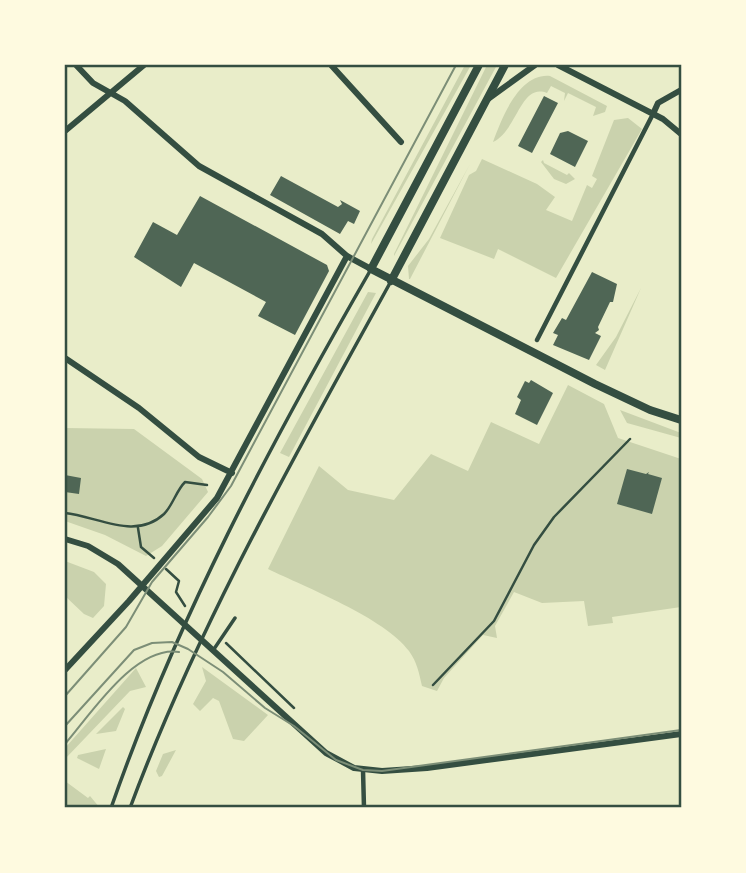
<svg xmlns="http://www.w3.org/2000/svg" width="746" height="873" viewBox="0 0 746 873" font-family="'Asap Condensed',sans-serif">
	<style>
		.green { fill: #cad2ad }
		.building { fill: #4f6655 }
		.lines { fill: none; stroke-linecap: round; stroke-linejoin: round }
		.path { stroke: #344e41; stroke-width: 2.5 }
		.service { stroke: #344e41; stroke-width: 3.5 }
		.pedestrian { stroke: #344e41; stroke-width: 4.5 }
		.minor { stroke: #344e41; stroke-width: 6 }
		.tertiary { stroke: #344e41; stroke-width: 8 }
		.tram { stroke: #7c8e77; stroke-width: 2 }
		.neatline { fill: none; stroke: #344e41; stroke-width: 2.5 }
	</style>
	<rect width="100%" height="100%" fill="#e9edc9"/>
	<!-- green -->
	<path class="green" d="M 465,65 L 471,65 L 371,244 L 372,239 Z
		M 487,65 L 497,65 L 394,256 L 394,254 Z
		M 550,76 L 607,106 L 605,112 L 593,116 L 596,107 L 568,93 L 564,101 L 565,93 L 551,86 L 547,93 C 520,83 518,130 493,142 C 502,118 519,73 550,76 Z
		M 628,118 L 642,129 L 556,278 L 498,249 L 494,259 L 440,238 L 469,175 L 476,171 L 482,159 L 537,184 L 555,197 L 546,210 L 572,221 L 587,185 L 592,188 L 597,179 L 592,176 L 614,120 Z
		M 543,160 L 544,163 L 567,175 L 569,173 L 575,179 L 566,184 L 554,179 L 541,162 Z
		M 470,164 L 410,279 L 409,279 L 408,266 L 429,239 Z
		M 641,288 L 605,370 L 596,365 L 616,337 Z
		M 368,292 L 376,293 L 289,457 L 280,453 Z
		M 568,385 L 604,404 L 618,438 L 681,459 L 681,607 L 612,617 L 613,623 L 588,626 L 584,601 L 542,603 L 514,592 L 495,626 L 497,638 L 483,635 L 444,678 L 437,691 L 422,686 C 419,673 417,662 409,651 C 385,618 305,587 268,569 L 319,466 L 348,490 L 394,500 L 431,454 L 468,471 L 491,422 L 539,444 Z
		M 620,410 L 681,433 L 681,438 L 627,423 Z
		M 65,428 L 134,429 L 202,479 L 208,492 L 162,546 L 146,556 L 105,535 L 65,521 Z
		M 65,561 L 94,572 L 106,584 L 104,606 L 93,618 L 84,614 L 65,596 Z
		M 202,667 L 268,715 L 244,741 L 233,739 L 219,701 L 213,698 L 200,711 L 193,704 L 206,681 Z
		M 136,668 L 146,687 L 130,691 L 65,759 L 65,748 Z
		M 123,707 L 125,709 L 116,731 L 96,734 Z
		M 106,749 L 99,769 L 77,758 L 78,755 Z
		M 176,750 L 162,776 L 159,777 L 156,771 L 163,754 Z
		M 65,781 L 88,798 L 90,796 L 100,808 L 65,808 Z"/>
	<!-- building -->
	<path class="building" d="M 544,96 L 558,103 L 532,153 L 518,146 Z
		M 568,131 L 588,141 L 575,167 L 550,154 L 560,133 Z
		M 281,176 L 338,207 L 342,204 L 340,200 L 360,211 L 354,224 L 348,221 L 340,234 L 270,195 Z
		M 200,196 L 327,265 L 329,271 L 295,335 L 258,316 L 266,302 L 194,263 L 181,287 L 134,257 L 153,222 L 177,235 Z
		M 592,272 L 617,284 L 613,302 L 610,302 L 598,327 L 599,330 L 595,333 L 601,336 L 589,360 L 553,345 L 558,335 L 553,333 L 562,318 L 566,320 Z
		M 531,380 L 553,393 L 537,425 L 515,414 L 521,400 L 517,397 L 525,381 L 529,383 Z
		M 627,469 L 646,474 L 649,472 L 648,474 L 662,478 L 652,514 L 617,504 Z
		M 65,475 L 81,478 L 79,494 L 65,492 Z"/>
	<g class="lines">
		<!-- path -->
		<path class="path" d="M 65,513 C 97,516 135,541 164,514 C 173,505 176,491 185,482 L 207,485
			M 138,528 L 141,547 L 154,558
			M 166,569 L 179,581 L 176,592 L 185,606
			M 226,643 L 294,708
			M 433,685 L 494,621 L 534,545 L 554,517 L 630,439"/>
		<!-- service -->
		<path class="service" d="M 214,649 L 235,618
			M 111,808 C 176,621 271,443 370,271
			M 130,808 C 198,625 296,454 390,283"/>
		<!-- pedestrian -->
		<path class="pedestrian" d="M 537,340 L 653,114
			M 363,770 L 364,808"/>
		<!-- minor -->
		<path class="minor" d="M 76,65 L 93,83 L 125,101 L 199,166 L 322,234 L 347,256 L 371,269
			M 331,65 L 401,142
			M 558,65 L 663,119 L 681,134
			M 488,99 L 535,65
			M 653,114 L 658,103 L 681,90
			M 65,131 L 144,65
			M 65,358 L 139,408 L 199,457 L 232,473
			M 65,539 L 88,546 L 118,564 L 326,753 L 354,768 L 382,771 L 427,768 L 681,734
			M 65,670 L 129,601 L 217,498 L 347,256"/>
		<!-- tertiary -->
		<path class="tertiary" d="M 479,65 L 371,269 L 595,384 L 650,410 L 681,420
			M 391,281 L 505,65"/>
		<!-- tram -->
		<path class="tram" d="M 65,696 L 126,627 L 152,582 L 208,517 L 231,486 L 456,65
			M 65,726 L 134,650 L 152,643 L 172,642 L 188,649 L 223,672 L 265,708 L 294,726 L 336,760 L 363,770 L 382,771 L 681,730
			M 65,744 C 91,714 135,645 179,652"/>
	</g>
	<!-- border -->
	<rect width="746" height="873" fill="none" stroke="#fefae0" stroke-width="133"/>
	<rect x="66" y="66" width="614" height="740" class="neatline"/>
</svg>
